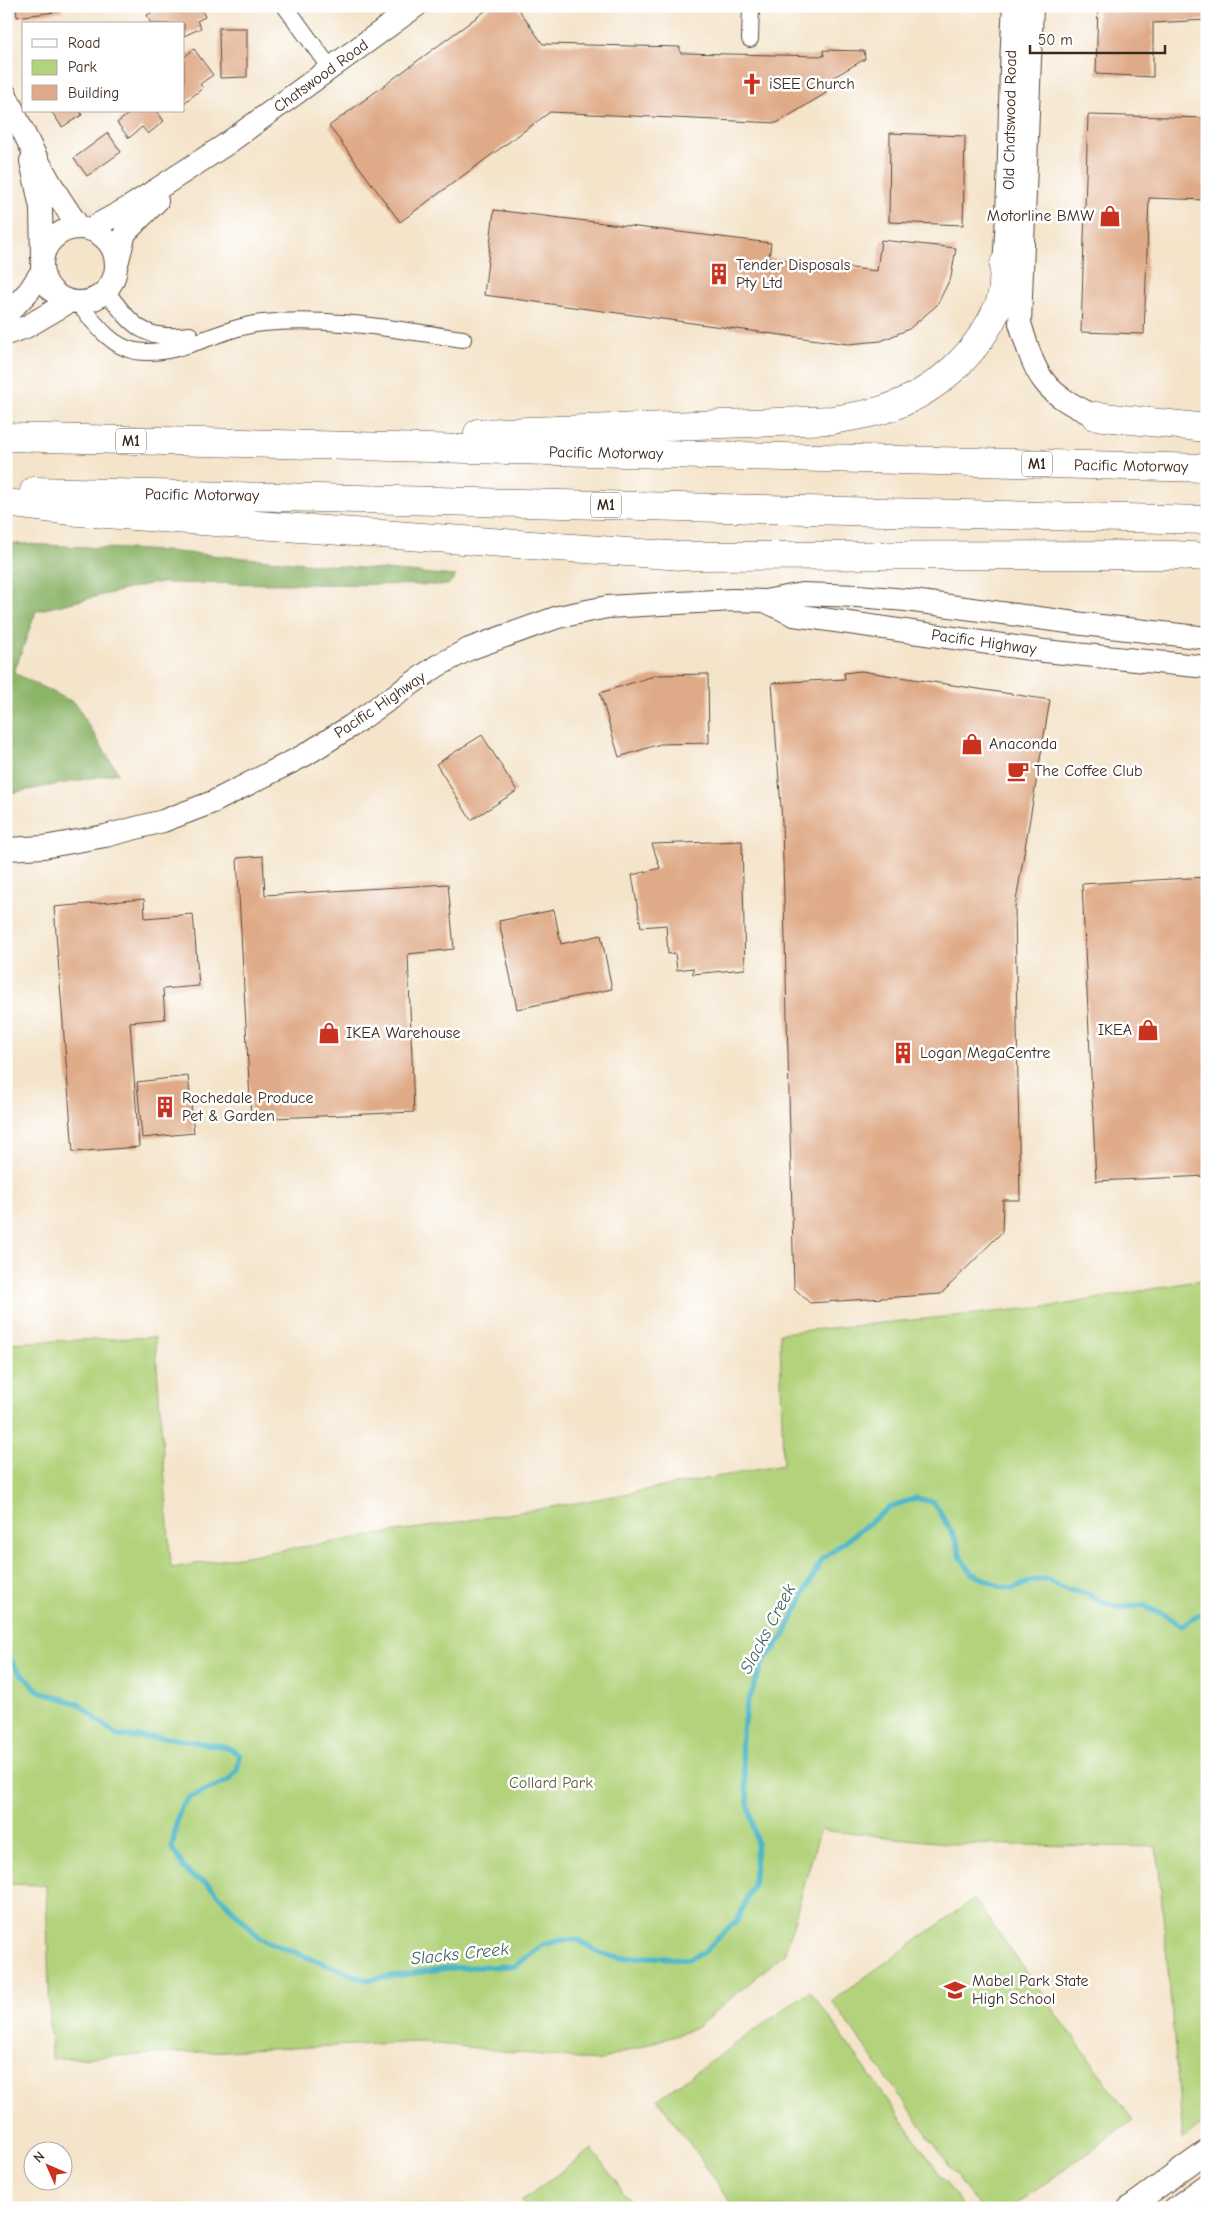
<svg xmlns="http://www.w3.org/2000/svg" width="1213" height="2214" viewBox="0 0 1213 2214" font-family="'Comic Neue',sans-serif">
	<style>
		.green { fill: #b2d37b; stroke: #767e4c }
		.forest { fill: #8db56b; stroke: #647044 }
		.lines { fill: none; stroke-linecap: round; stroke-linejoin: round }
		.stream { stroke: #4bb7c6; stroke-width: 5.5 }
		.building { fill: #dfaa87 }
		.street-casing { stroke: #574638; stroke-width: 18 }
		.secondary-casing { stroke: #574638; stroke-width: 24 }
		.highway-casing { stroke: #574638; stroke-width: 29 }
		.street { stroke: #fff; stroke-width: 16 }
		.secondary { stroke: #fff; stroke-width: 22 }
		.highway { stroke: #fff; stroke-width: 28 }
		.labels { text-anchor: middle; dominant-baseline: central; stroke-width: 5; stroke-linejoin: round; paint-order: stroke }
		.shield { fill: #fff; stroke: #766a62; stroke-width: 1 }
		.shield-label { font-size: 15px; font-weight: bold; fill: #3b2a1e }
		.street-label { font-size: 16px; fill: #3b2a1e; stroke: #fff }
		.poi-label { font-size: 16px; fill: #3b2a1e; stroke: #fff; text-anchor: start }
		.park-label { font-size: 16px; fill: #5f5d3a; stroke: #fff }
		.water-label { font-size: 18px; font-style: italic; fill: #416261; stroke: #fff }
	</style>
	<rect width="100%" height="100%" fill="#fff"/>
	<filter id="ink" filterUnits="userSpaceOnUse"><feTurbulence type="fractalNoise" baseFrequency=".02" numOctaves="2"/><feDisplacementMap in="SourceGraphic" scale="10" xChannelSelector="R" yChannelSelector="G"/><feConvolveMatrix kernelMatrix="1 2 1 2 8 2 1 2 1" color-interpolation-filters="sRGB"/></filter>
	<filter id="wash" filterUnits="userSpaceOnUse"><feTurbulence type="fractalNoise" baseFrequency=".0096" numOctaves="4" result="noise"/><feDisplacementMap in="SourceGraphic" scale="20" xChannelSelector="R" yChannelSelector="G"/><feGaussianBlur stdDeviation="1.12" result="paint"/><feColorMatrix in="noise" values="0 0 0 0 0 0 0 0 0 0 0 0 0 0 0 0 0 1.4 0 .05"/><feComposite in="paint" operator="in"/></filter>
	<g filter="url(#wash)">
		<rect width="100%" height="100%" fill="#f4e4ca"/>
		<!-- green -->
		<path class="green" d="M 1207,1279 L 1207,2119 L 1183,2140 L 1157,1847 L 955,1844 L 820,1830 L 785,1953 L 696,2028 L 598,2061 L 419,2042 L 51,2059 L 46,1885 L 6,1884 L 6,1343 L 155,1337 L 171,1568 L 570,1504 L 783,1465 L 780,1333 L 1056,1306 Z
			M 974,1899 L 1133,2120 L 1011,2208 L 980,2208 L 832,2001 Z
			M 810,1991 L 964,2208 L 735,2208 L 658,2099 Z
			M 592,2149 L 635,2208 L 525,2208 L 521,2201 Z"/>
		<!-- forest -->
		<path class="forest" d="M 6,543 L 164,551 L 456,576 L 448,585 L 153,583 L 36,611 L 14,673 L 75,703 L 118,773 L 6,794 Z"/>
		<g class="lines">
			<!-- stream -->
			<path class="stream" d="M 6,1649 L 9,1657 L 16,1669 L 39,1691 L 79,1704 L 117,1736 L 169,1738 L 227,1747 L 240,1755 L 237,1770 L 228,1781 L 190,1797 L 182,1805 L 177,1819 L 172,1848 L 184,1868 L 193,1877 L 207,1883 L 261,1939 L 366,1980 L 448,1968 L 515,1966 L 543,1945 L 562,1940 L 579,1940 L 601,1954 L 620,1958 L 649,1957 L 688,1959 L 704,1952 L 738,1919 L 753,1885 L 757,1843 L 748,1803 L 741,1745 L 746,1708 L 763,1662 L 783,1637 L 821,1560 L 890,1507 L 916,1498 L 934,1502 L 955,1538 L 961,1558 L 971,1573 L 1001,1587 L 1013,1589 L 1031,1581 L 1047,1579 L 1059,1587 L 1088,1594 L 1102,1602 L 1120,1608 L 1144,1605 L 1149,1609 L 1162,1613 L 1182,1626 L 1207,1610"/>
		</g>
		<g id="blocks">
			<!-- building -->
			<path class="building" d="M 16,6 L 62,6 L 62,11 L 17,17 Z
				M 165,6 L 200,6 L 205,17 L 197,21 L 201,28 L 184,36 L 184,24 L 151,24 L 147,15 Z
				M 492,6 L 516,6 L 543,44 L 680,47 L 680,53 L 824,56 L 823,50 L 864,51 L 865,59 L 825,82 L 826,93 L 777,123 L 550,112 L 400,222 L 329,126 Z
				M 1098,6 L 1207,6 L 1207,20 L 1153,23 L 1153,77 L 1096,74 Z
				M 219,28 L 247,28 L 247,77 L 220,78 Z
				M 194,49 L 213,75 L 200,84 L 203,88 L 184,103 L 184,57 Z
				M 51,111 L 80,111 L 82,115 L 62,127 Z
				M 132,111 L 156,111 L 164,121 L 148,134 L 142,127 L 129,138 L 117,123 Z
				M 1088,115 L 1207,118 L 1207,200 L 1149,198 L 1144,334 L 1081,332 Z
				M 108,133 L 121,152 L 87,176 L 74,158 Z
				M 890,133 L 965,136 L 963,225 L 889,222 Z
				M 494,210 L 771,243 L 769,258 L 877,271 L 881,240 L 956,248 L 951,277 L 937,305 L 909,329 L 881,341 L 848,344 L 484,295 Z
				M 861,671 L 1050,700 L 1015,907 L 1020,1200 L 1003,1200 L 1002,1232 L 941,1294 L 810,1303 L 794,1288 L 782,822 L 772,683 L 845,679 L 844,673 Z
				M 708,674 L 709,743 L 660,744 L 619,757 L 600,693 L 657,675 Z
				M 482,735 L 517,791 L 471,820 L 436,764 Z
				M 742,841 L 745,969 L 693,974 L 693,968 L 677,970 L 675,953 L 668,954 L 666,925 L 641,927 L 632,875 L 660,868 L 652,844 Z
				M 263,856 L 265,895 L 448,884 L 454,949 L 408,954 L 414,1112 L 251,1119 L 237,858 Z
				M 1207,877 L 1207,1176 L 1096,1181 L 1082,884 Z
				M 144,899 L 145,918 L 193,914 L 199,986 L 163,989 L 165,1019 L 130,1022 L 139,1147 L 73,1152 L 54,907 Z
				M 554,910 L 561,944 L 601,935 L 612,989 L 517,1009 L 499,921 Z
				M 188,1076 L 194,1133 L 142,1138 L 137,1082 Z"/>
		</g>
	</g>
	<g filter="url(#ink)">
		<use href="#blocks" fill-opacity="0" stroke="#574638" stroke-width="1"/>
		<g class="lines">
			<!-- street casing -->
			<g class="street-casing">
				<path id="street" d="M 285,6 L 330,68
					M 750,39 L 751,6
					M 106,291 C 133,326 143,341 190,335
					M 78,303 C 93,321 110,346 135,351 C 179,358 220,327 263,323 C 329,316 398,330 463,339"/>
			</g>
			<!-- secondary casing -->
			<g class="secondary-casing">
				<path id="secondary" d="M 1032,6 L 1020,323 C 1036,377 1042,392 1095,416
					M 6,95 C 27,141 50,188 80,228
					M 31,161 L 41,208 L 42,258
					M42 265a37 37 0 1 1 74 0a37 37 0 1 1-74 0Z
					M 90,229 L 128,208 L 225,145 L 416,6
					M 117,264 L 125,233 L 157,201
					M 1004,264 C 1011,179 1008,92 1014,6
					M 6,315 L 29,291 L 42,271
					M 6,334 L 26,327 L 69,302
					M 765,601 L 794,615 L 1044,651 L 1207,667
					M 6,849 L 44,847 L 105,836 L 163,821 L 213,802 L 305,755 L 351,726 L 437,666 L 469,649 L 558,617 L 607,607 L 733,600 L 765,601 L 802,594 L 858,596 L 906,600 L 1083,624 L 1207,638
					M 1129,2208 L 1207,2151
					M 1175,2208 L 1207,2185"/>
			</g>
			<!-- highway casing -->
			<g class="highway-casing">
				<path id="highway" d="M 1095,416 L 1207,428
					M 478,433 L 833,420 C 849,417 866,415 882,410 C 934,394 979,354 1000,302 C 1004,292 1003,276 1004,264
					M 6,437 L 1207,468
					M 34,491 L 1207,520
					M 6,503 L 79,512 L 682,556 L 1174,555 L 1207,557"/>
			</g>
			<!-- street -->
			<use href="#street" class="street"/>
			<!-- secondary -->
			<use href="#secondary" class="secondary"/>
			<!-- highway -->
			<use href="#highway" class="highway"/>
		</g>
	</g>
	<!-- icons -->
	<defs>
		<g id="church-bare" transform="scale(1.725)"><path d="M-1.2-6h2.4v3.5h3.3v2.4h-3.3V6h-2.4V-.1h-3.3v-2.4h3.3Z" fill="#c8321e" stroke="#fff" stroke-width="2.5" paint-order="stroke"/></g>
		<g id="shop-bare" transform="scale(1.725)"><path d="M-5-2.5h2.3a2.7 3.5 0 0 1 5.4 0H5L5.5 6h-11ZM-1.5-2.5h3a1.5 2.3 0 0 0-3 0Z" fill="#c8321e" stroke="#fff" stroke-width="2.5" paint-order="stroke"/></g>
		<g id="building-bare" transform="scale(1.725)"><path d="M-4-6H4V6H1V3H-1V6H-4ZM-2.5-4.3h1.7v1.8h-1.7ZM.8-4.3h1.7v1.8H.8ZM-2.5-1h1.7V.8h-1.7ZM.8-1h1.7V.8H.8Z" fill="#c8321e" stroke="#fff" stroke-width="2.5" paint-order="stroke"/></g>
		<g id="cafe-bare" transform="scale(1.725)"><path d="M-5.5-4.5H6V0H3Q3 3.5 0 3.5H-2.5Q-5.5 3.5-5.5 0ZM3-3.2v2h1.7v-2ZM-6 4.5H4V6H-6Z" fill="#c8321e" stroke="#fff" stroke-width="2.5" paint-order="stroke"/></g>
		<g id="school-bare" transform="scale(1.725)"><path d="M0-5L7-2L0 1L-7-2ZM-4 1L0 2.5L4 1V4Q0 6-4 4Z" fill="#c8321e" stroke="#fff" stroke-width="2.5" paint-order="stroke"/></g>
	</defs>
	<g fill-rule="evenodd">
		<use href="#church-bare" x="752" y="84"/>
		<use href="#shop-bare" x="1110" y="216"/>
		<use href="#building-bare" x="719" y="274"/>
		<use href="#shop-bare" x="972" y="744"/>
		<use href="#cafe-bare" x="1018" y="771"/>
		<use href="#shop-bare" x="1148" y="1030"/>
		<use href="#shop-bare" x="329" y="1033"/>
		<use href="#building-bare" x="903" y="1053"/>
		<use href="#building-bare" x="165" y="1107"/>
		<use href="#school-bare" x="955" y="1990"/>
	</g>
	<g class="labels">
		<!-- shield labels -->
		<g class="shield">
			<rect x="116" y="428.5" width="30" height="25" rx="4"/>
			<rect x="1022" y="451.5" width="30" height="25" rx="4"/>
			<rect x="591" y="492.5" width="30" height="25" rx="4"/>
		</g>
		<g class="shield-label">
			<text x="131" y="441">M1</text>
			<text x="1037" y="464">M1</text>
			<text x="606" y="505">M1</text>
		</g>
		<!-- street labels -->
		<g class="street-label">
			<text transform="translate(321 76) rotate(-36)">Chatswood Road</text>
			<text transform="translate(1010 120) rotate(-89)">Old Chatswood Road</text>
			<text transform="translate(606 453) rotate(1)">Pacific Motorway</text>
			<text transform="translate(1131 466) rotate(1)">Pacific Motorway</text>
			<text transform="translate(202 495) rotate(1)">Pacific Motorway</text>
			<text transform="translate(984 642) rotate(8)">Pacific Highway</text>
			<text transform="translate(380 705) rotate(-34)">Pacific Highway</text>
		</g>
		<!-- poi labels -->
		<g class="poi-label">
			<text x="769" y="84">iSEE Church</text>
			<text x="1094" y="216" text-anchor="end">Motorline BMW</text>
			<text x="736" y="265">Tender Disposals<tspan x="736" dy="18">Pty Ltd</tspan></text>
			<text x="989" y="744">Anaconda</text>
			<text x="1034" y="771">The Coffee Club</text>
			<text x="1132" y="1030" text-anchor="end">IKEA</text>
			<text x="346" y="1033">IKEA Warehouse</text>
			<text x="920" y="1053">Logan MegaCentre</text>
			<text x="182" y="1098">Rochedale Produce<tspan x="182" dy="18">Pet &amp; Garden</tspan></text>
			<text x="972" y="1981">Mabel Park State<tspan x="972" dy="18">High School</tspan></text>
		</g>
		<!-- park labels -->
		<g class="park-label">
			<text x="551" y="1783">Collard Park</text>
		</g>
		<!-- water labels -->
		<g class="water-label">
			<text transform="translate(768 1629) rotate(-62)">Slacks Creek</text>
			<text transform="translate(460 1954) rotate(-6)">Slacks Creek</text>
		</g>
	</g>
	<!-- margin -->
	<rect width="1213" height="2214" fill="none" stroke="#fff" stroke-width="25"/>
	<!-- legend -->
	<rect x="22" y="22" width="162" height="90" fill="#ffffff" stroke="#b1aaa5"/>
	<rect x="32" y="39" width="25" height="8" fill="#ffffff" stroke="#b1aaa5"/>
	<text x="68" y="48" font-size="15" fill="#3b2a1e">Road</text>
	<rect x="32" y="60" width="25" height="15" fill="#b2d37b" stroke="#b1aaa5"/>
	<text x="68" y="72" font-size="15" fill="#3b2a1e">Park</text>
	<rect x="32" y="85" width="25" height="15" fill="#dfaa87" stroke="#b1aaa5"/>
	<text x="68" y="98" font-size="15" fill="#3b2a1e">Building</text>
	<!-- north arrow -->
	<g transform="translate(48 2166) rotate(315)"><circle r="24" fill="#ffffff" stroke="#b1aaa5"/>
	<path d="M0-4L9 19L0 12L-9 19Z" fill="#c8321e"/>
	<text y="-8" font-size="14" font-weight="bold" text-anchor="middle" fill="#3b2a1e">N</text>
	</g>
	<!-- scale -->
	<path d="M1030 45v8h135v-8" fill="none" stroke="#3b2a1e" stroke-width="2.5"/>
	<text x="1038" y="45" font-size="15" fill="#3b2a1e" stroke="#ffffff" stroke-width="4" paint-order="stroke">50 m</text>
</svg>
